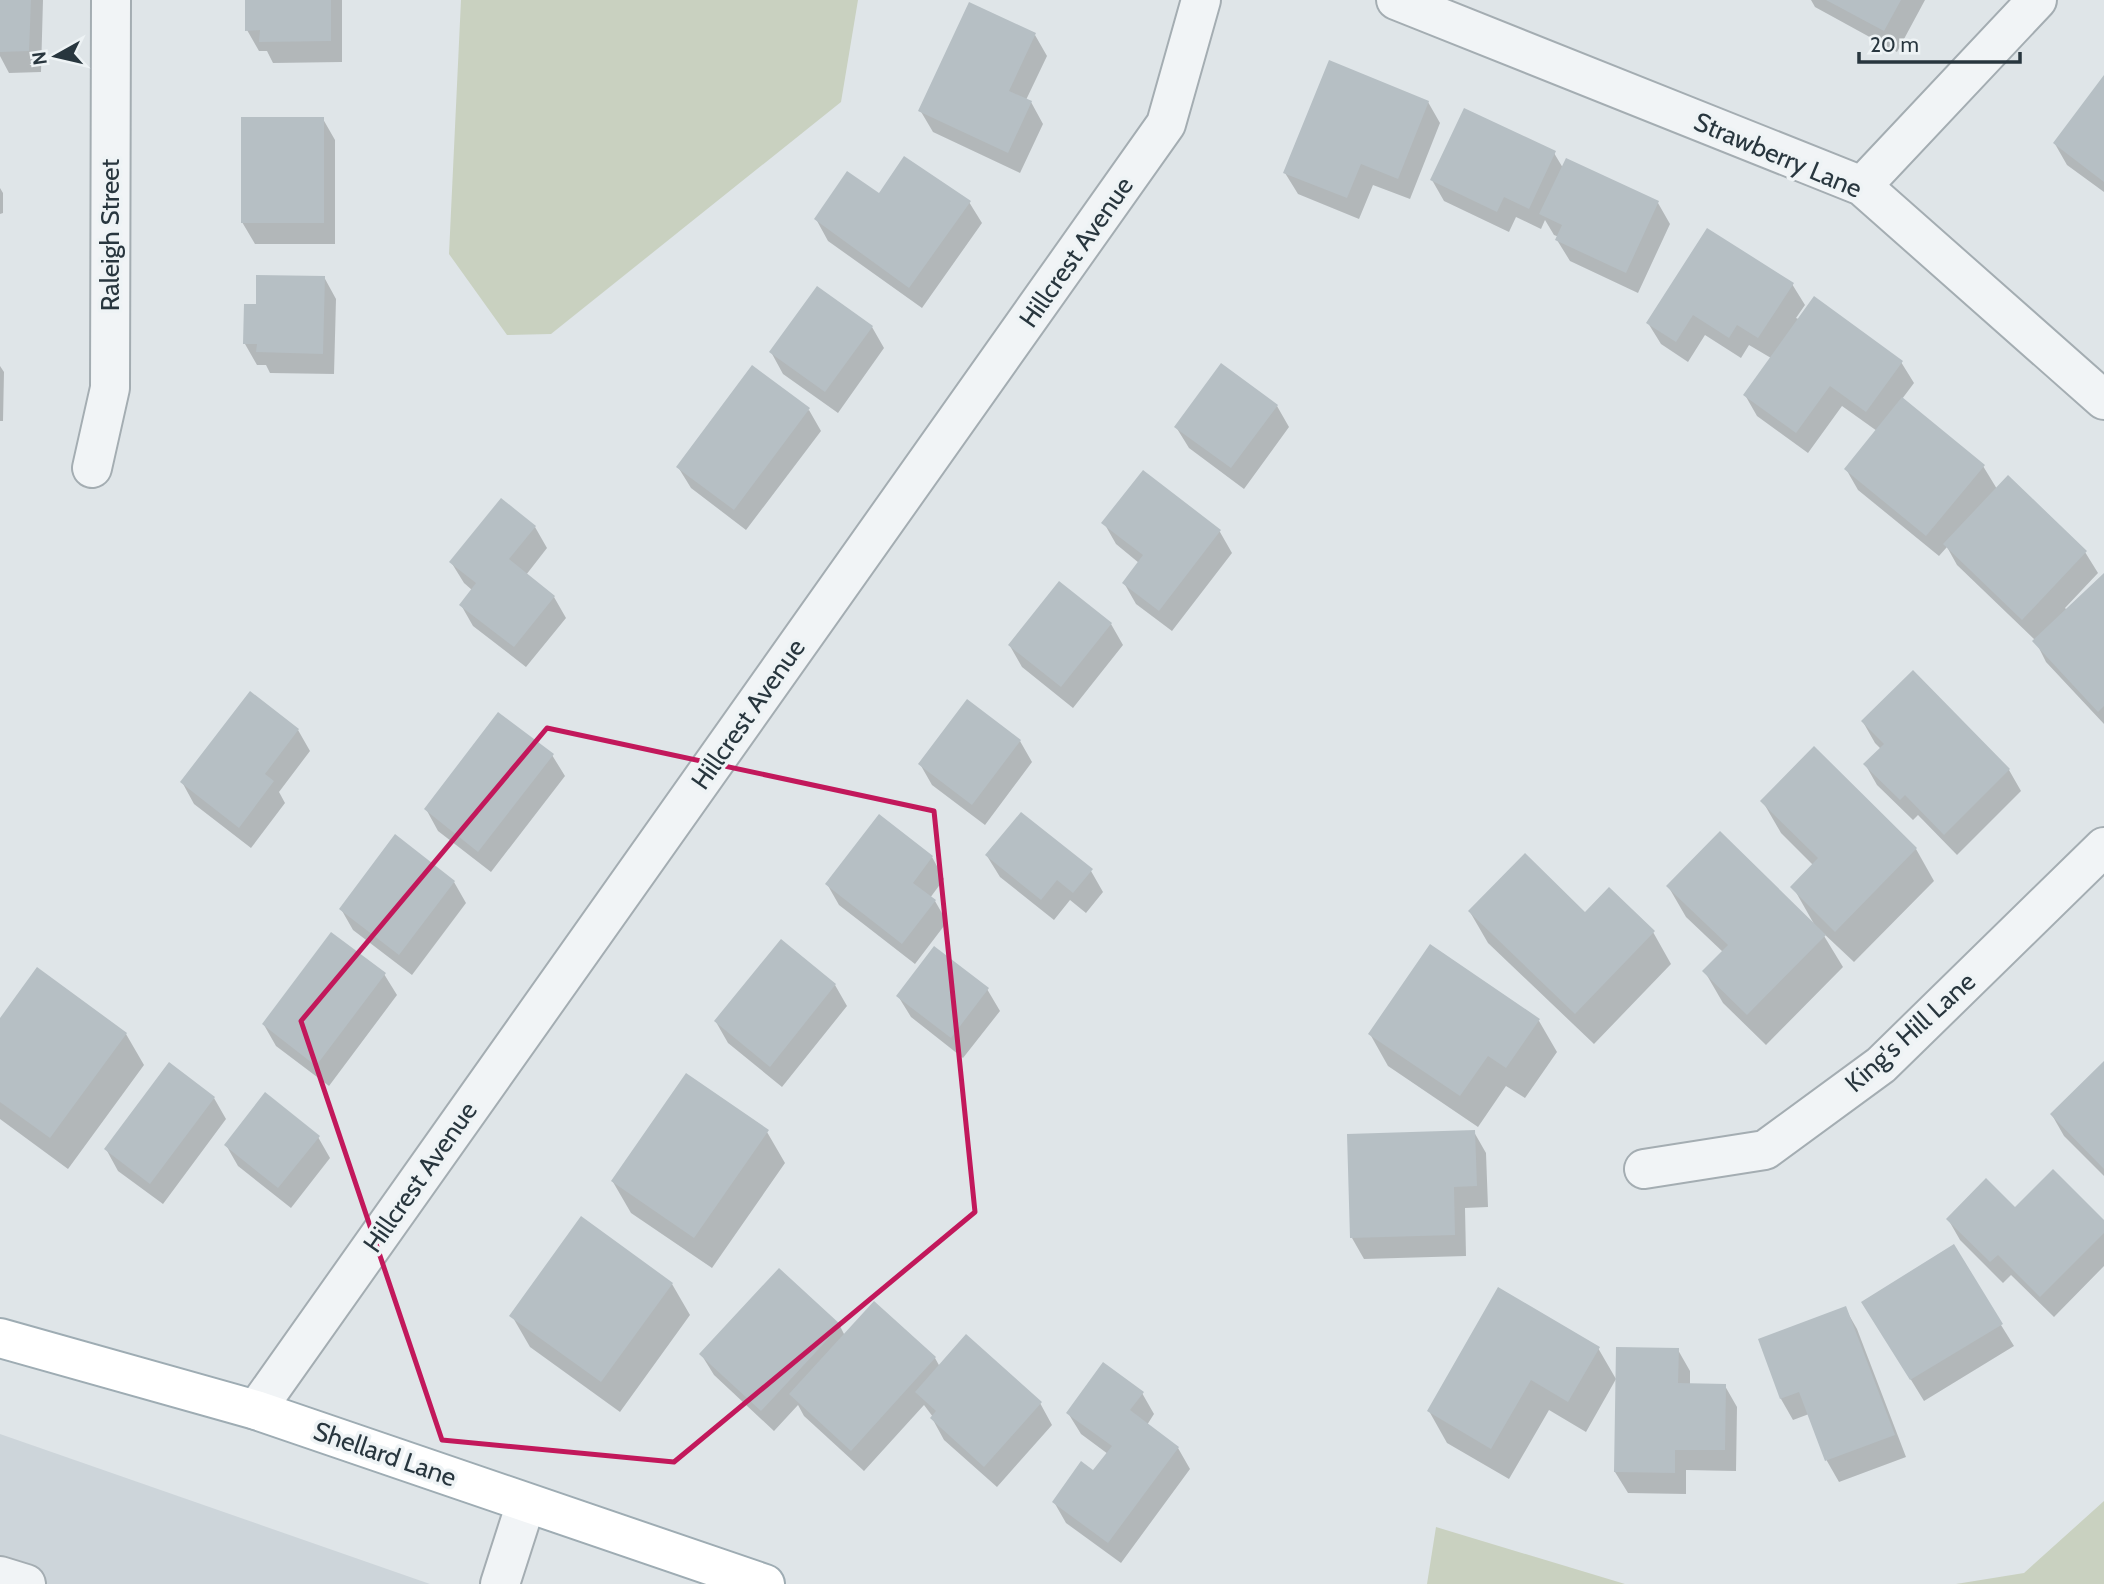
<svg xmlns="http://www.w3.org/2000/svg" width="2104" height="1584" viewBox="0 0 2104 1584" font-family="Cabin,sans-serif">
	<style>
		.built { fill: #cdd5da }
		.green { fill: #c9d1c0 }
		.shadow { fill: #0003 }
		.building { fill: #b6bfc4 }
		.lines { fill: none; stroke-linecap: round; stroke-linejoin: round }
		.minor-casing { stroke: #a4adb2; stroke-width: 42 }
		.major-casing { stroke: #9eacb3; stroke-width: 42 }
		.minor { stroke: #f1f4f6; stroke-width: 38 }
		.major { stroke: #fff; stroke-width: 38 }
		.marked { fill: none; stroke: #c2185b; stroke-width: 5; stroke-linejoin: round }
		.labels { text-anchor: middle; dominant-baseline: central; stroke-width: 7; stroke-linejoin: round; paint-order: stroke }
		.street-label { font-size: 26px; fill: #28363e; stroke: #eef3f5 }
	</style>
	<rect width="100%" height="100%" fill="#dfe5e8"/>
	<!-- built -->
	<path class="built" d="M 0,1434 L 430,1584 L 0,1584 Z"/>
	<!-- green -->
	<path class="green" d="M 461,0 L 858,0 L 841,102 L 551,334 L 507,335 L 449,254 Z
		M 2104,1501 L 2104,1584 L 1956,1584 L 2024,1573 Z
		M 1436,1527 L 1625,1584 L 1427,1584 Z"/>
	<!-- shadow -->
	<path class="shadow" d="M 0,0 L 43,0 L 41,72 L 9,73 L 0,56 Z
		M 246,0 L 342,0 L 342,62 L 273,63 L 267,51 L 259,51 L 247,30 Z
		M 1811,0 L 1925,0 L 1897,52 L 1815,7 Z
		M 1035,35 L 1047,56 L 1026,100 L 1031,102 L 1043,124 L 1020,173 L 933,132 L 920,110 Z
		M 2104,78 L 2104,192 L 2067,165 L 2055,144 Z
		M 1428,102 L 1440,123 L 1410,199 L 1373,185 L 1359,219 L 1298,194 L 1285,173 Z
		M 323,119 L 335,140 L 335,244 L 255,244 L 242,222 Z
		M 1554,153 L 1563,168 L 1658,203 L 1670,224 L 1638,293 L 1570,261 L 1557,240 L 1559,237 L 1554,235 L 1545,220 L 1541,229 L 1516,217 L 1509,232 L 1444,201 L 1432,180 Z
		M 0,188 L 3,193 L 3,213 L 0,214 Z
		M 879,196 L 969,202 L 982,223 L 922,308 L 828,241 L 816,219 Z
		M 324,277 L 336,299 L 334,374 L 270,373 L 266,365 L 257,365 L 245,344 L 258,306 Z
		M 1792,284 L 1805,305 L 1796,318 L 1901,362 L 1914,383 L 1902,399 L 1983,466 L 1997,489 L 2085,552 L 2098,573 L 2065,608 L 2067,610 L 2104,575 L 2104,724 L 2046,662 L 2035,640 L 1957,565 L 1947,547 L 1939,556 L 1858,490 L 1846,469 L 1877,431 L 1842,406 L 1808,453 L 1757,416 L 1745,395 L 1771,358 L 1749,345 L 1741,358 L 1705,335 L 1688,362 L 1661,344 L 1648,323 Z
		M 872,327 L 884,348 L 838,413 L 783,374 L 771,352 Z
		M 0,366 L 4,372 L 3,421 L 0,421 Z
		M 1277,406 L 1289,427 L 1244,489 L 1189,448 L 1176,427 Z
		M 809,410 L 821,431 L 746,530 L 691,488 L 678,467 Z
		M 1143,472 L 1220,532 L 1232,553 L 1172,631 L 1136,604 L 1124,583 L 1139,563 L 1116,544 L 1104,523 Z
		M 535,527 L 547,548 L 526,575 L 554,597 L 566,618 L 526,667 L 473,626 L 461,605 L 472,590 L 464,583 L 451,562 Z
		M 1111,624 L 1123,645 L 1073,708 L 1022,667 L 1010,646 Z
		M 1863,722 L 2009,770 L 2021,791 L 1957,855 L 1918,815 L 1913,820 L 1877,785 L 1865,764 L 1881,749 L 1875,743 Z
		M 298,730 L 310,751 L 279,792 L 285,803 L 251,848 L 194,804 L 182,782 Z
		M 1020,741 L 1032,762 L 985,825 L 932,785 L 920,764 Z
		M 1814,749 L 1916,849 L 1934,881 L 1854,962 L 1821,931 L 1843,967 L 1766,1045 L 1723,1003 L 1705,972 L 1724,953 L 1686,917 L 1668,886 L 1814,924 L 1793,887 L 1813,865 L 1781,833 L 1763,802 Z
		M 552,755 L 565,776 L 491,872 L 438,831 L 426,809 Z
		M 987,856 L 1091,871 L 1103,892 L 1086,913 L 1070,900 L 1054,920 L 1000,877 Z
		M 932,857 L 944,879 L 930,898 L 935,901 L 947,922 L 915,964 L 839,905 L 827,884 Z
		M 454,882 L 466,903 L 412,975 L 353,930 L 341,909 Z
		M 1470,912 L 1585,914 L 1653,932 L 1671,964 L 1594,1044 L 1488,943 Z
		M 384,974 L 397,995 L 329,1086 L 276,1046 L 264,1025 Z
		M 835,985 L 847,1006 L 782,1087 L 728,1043 L 716,1022 Z
		M 987,989 L 1000,1011 L 963,1058 L 911,1017 L 898,996 Z
		M 0,1021 L 126,1034 L 144,1065 L 68,1169 L 0,1119 Z
		M 1539,1021 L 1557,1052 L 1525,1098 L 1506,1086 L 1478,1127 L 1388,1066 L 1370,1034 Z
		M 2104,1064 L 2104,1176 L 2064,1136 L 2052,1115 Z
		M 214,1098 L 226,1119 L 163,1204 L 118,1171 L 106,1149 Z
		M 767,1132 L 785,1163 L 712,1268 L 631,1213 L 613,1182 Z
		M 1474,1132 L 1486,1153 L 1488,1207 L 1465,1208 L 1466,1256 L 1364,1259 L 1352,1238 Z
		M 318,1137 L 330,1158 L 291,1208 L 238,1166 L 226,1145 Z
		M 2015,1209 L 2104,1222 L 2104,1266 L 2054,1317 L 2011,1275 L 2003,1283 L 1960,1240 L 1948,1219 Z
		M 672,1284 L 690,1315 L 620,1412 L 530,1347 L 512,1316 Z
		M 875,1304 L 935,1358 L 940,1367 L 1040,1403 L 1052,1425 L 997,1487 L 944,1440 L 932,1418 L 933,1417 L 924,1405 L 864,1471 L 804,1416 L 798,1405 L 774,1431 L 714,1375 L 701,1354 L 840,1326 L 845,1336 Z
		M 1845,1308 L 1857,1329 L 1906,1457 L 1839,1482 L 1827,1461 L 1809,1414 L 1793,1420 L 1781,1399 L 1760,1340 Z
		M 1876,1323 L 2001,1325 L 2014,1346 L 1924,1401 Z
		M 1598,1348 L 1616,1379 L 1586,1432 L 1549,1410 L 1509,1479 L 1447,1443 L 1429,1411 Z
		M 1678,1350 L 1690,1371 L 1690,1385 L 1725,1386 L 1737,1407 L 1736,1471 L 1686,1470 L 1686,1494 L 1628,1493 L 1615,1472 Z
		M 1142,1393 L 1154,1414 L 1147,1425 L 1178,1448 L 1190,1469 L 1121,1563 L 1066,1523 L 1054,1502 L 1094,1473 L 1108,1454 L 1081,1434 L 1068,1413 Z"/>
	<!-- building -->
	<path class="building" d="M 0,0 L 31,0 L 29,51 L 0,52 Z
		M 245,0 L 331,0 L 331,41 L 259,42 L 260,30 L 245,31 Z
		M 1826,0 L 1901,0 L 1884,31 Z
		M 969,2 L 1036,33 L 1009,91 L 1032,101 L 1008,153 L 918,111 Z
		M 1329,60 L 1429,101 L 1398,179 L 1361,164 L 1347,198 L 1283,173 Z
		M 2104,75 L 2104,182 L 2053,143 Z
		M 1464,108 L 1556,151 L 1529,209 L 1504,197 L 1497,212 L 1430,180 Z
		M 241,117 L 324,117 L 324,223 L 241,223 Z
		M 904,156 L 971,201 L 909,288 L 814,219 L 847,171 L 879,193 Z
		M 1566,158 L 1659,201 L 1626,273 L 1555,240 L 1562,225 L 1539,214 Z
		M 1707,228 L 1794,283 L 1758,338 L 1737,325 L 1729,338 L 1693,315 L 1676,342 L 1646,323 Z
		M 256,275 L 325,276 L 323,354 L 256,352 L 257,344 L 243,344 L 244,304 L 256,304 Z
		M 817,286 L 873,326 L 825,392 L 769,352 Z
		M 1814,296 L 1903,361 L 1866,412 L 1830,386 L 1796,433 L 1743,395 Z
		M 1221,363 L 1278,405 L 1231,468 L 1174,427 Z
		M 752,365 L 810,408 L 734,510 L 676,467 Z
		M 1902,397 L 1985,465 L 1926,536 L 1844,469 Z
		M 1143,470 L 1221,530 L 1159,611 L 1122,583 L 1143,555 L 1101,523 Z
		M 2008,475 L 2087,551 L 2022,620 L 1943,544 Z
		M 501,498 L 536,526 L 509,559 L 555,596 L 514,647 L 459,605 L 476,583 L 449,562 Z
		M 2104,573 L 2104,706 L 2098,712 L 2032,641 Z
		M 1059,581 L 1112,623 L 1061,687 L 1008,645 Z
		M 1913,670 L 2010,769 L 1944,835 L 1905,795 L 1900,800 L 1863,764 L 1884,744 L 1861,721 Z
		M 250,691 L 299,729 L 265,774 L 274,781 L 239,828 L 180,782 Z
		M 967,699 L 1021,740 L 972,805 L 918,764 Z
		M 498,712 L 554,754 L 478,852 L 424,809 Z
		M 1814,746 L 1917,848 L 1835,932 L 1790,887 L 1818,858 L 1760,801 Z
		M 1021,812 L 1093,869 L 1073,893 L 1057,880 L 1041,900 L 985,855 Z
		M 879,814 L 933,856 L 913,883 L 936,900 L 902,944 L 825,884 Z
		M 1720,831 L 1826,935 L 1747,1015 L 1702,971 L 1728,945 L 1666,886 Z
		M 395,834 L 455,881 L 399,955 L 339,909 Z
		M 1525,853 L 1585,912 L 1609,887 L 1655,931 L 1575,1014 L 1468,911 Z
		M 331,932 L 386,973 L 316,1066 L 262,1024 Z
		M 781,939 L 836,984 L 770,1067 L 714,1021 Z
		M 1430,944 L 1540,1019 L 1506,1068 L 1488,1056 L 1460,1096 L 1368,1034 Z
		M 934,946 L 989,988 L 951,1038 L 896,996 Z
		M 37,967 L 127,1033 L 50,1138 L 0,1102 L 0,1018 Z
		M 2104,1061 L 2104,1169 L 2050,1114 Z
		M 169,1062 L 215,1097 L 150,1184 L 104,1149 Z
		M 686,1073 L 769,1130 L 694,1238 L 611,1181 Z
		M 265,1092 L 320,1136 L 278,1188 L 224,1145 Z
		M 1475,1130 L 1477,1186 L 1454,1187 L 1455,1235 L 1350,1238 L 1347,1134 Z
		M 2053,1169 L 2104,1220 L 2104,1233 L 2040,1297 L 1998,1255 L 1990,1262 L 1946,1219 L 1986,1178 L 2015,1207 Z
		M 581,1216 L 673,1283 L 601,1382 L 509,1316 Z
		M 1954,1244 L 2003,1324 L 1910,1380 L 1861,1302 Z
		M 779,1268 L 841,1325 L 761,1411 L 699,1354 Z
		M 1498,1287 L 1600,1347 L 1568,1402 L 1531,1380 L 1491,1449 L 1427,1411 Z
		M 874,1301 L 936,1357 L 851,1451 L 789,1394 Z
		M 1846,1306 L 1895,1435 L 1825,1461 L 1799,1392 L 1780,1399 L 1758,1339 Z
		M 966,1334 L 1042,1402 L 984,1467 L 930,1418 L 936,1411 L 915,1392 Z
		M 1616,1347 L 1679,1348 L 1678,1383 L 1726,1384 L 1725,1450 L 1675,1450 L 1675,1473 L 1614,1472 Z
		M 1103,1362 L 1144,1392 L 1130,1410 L 1179,1447 L 1108,1543 L 1052,1502 L 1081,1461 L 1093,1470 L 1112,1446 L 1066,1413 Z"/>
	<g class="lines">
		<!-- minor casing -->
		<g class="minor-casing">
			<path id="minor" d="M 1396,0 L 1862,186 L 2104,400
				M 1862,186 L 2037,0
				M 92,468 L 110,388 L 111,0
				M 1644,1169 L 1765,1150 L 1881,1065 L 2104,847
				M 256,1410 L 1166,124 L 1201,0
				M 0,1576 L 26,1584
				M 500,1584 L 526,1503"/>
		</g>
		<!-- major casing -->
		<g class="major-casing">
			<path id="major" d="M 0,1338 L 256,1410 L 765,1584"/>
		</g>
		<!-- minor -->
		<use href="#minor" class="minor"/>
		<!-- major -->
		<use href="#major" class="major"/>
	</g>
	<!-- marked area -->
	<path class="marked" d="M 547,728 L 934,811 L 975,1212 L 674,1462 L 442,1440 L 301,1021 Z"/>
	<g class="labels">
		<!-- street labels -->
		<g class="street-label">
			<text transform="translate(1778 155) rotate(23)">Strawberry Lane</text>
			<text transform="translate(110 235) rotate(-90)">Raleigh Street</text>
			<text transform="translate(1076 252) rotate(-55)">Hillcrest Avenue</text>
			<text transform="translate(748 714) rotate(-55)">Hillcrest Avenue</text>
			<text transform="translate(1910 1032) rotate(-42)">King's Hill Lane</text>
			<text transform="translate(420 1177) rotate(-55)">Hillcrest Avenue</text>
			<text transform="translate(385 1454) rotate(19)">Shellard Lane</text>
		</g>
	</g>
	<!-- north arrow -->
	<g transform="translate(56 56) rotate(262)" stroke="#eef3f5" stroke-width="5" paint-order="stroke">
	<path d="M0-5L12 26L0 18L-12 26Z" fill="#28363e"/>
	<text y="-10" font-size="19" font-weight="bold" text-anchor="middle" fill="#28363e">N</text>
	</g>
	<!-- scale -->
	<path d="M1859 52v10h161v-10" fill="none" stroke="#28363e" stroke-width="3.5"/>
	<text x="1870" y="52" font-size="21" fill="#28363e" stroke="#eef3f5" stroke-width="5" paint-order="stroke">20 m</text>
</svg>
